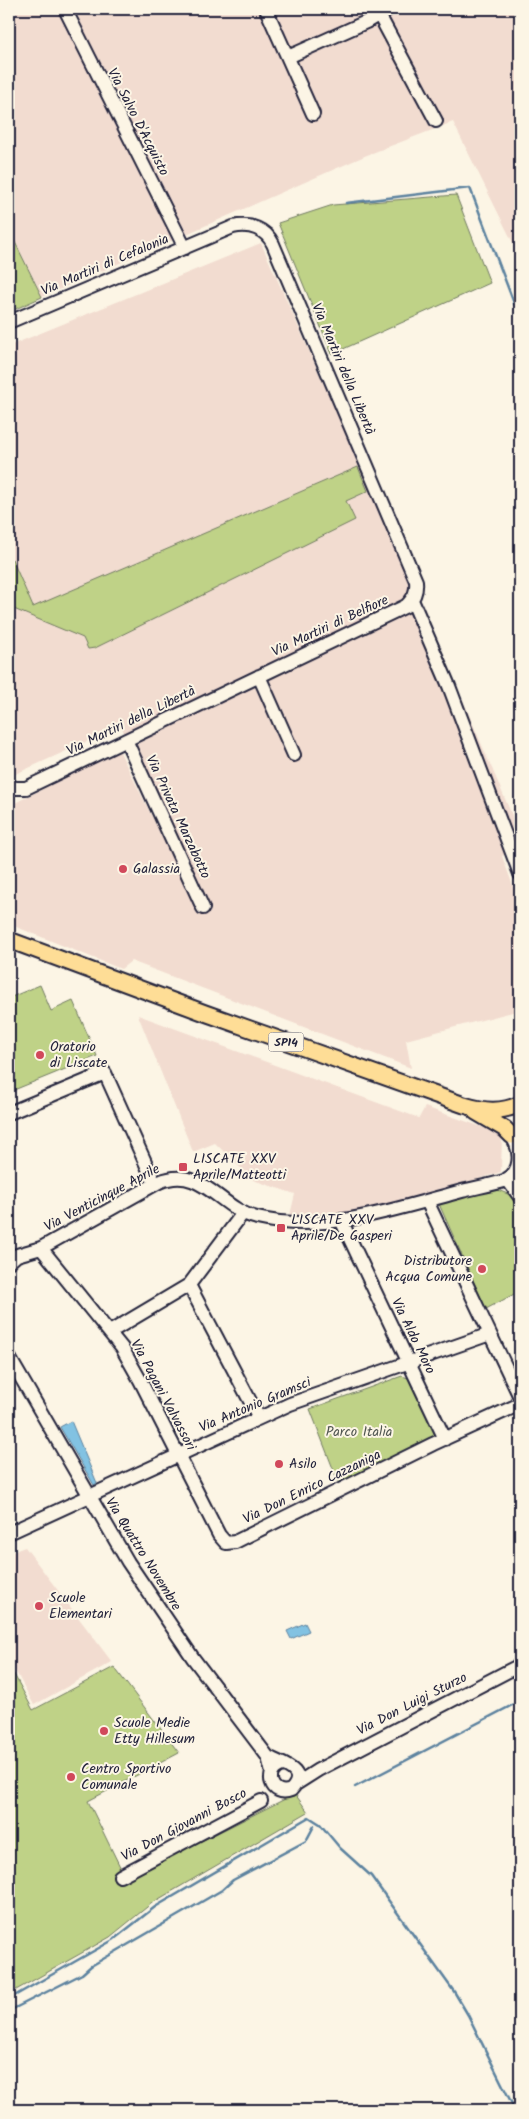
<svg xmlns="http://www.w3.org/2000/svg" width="529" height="2119" viewBox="0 0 529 2119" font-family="Kalam,sans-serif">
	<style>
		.built { fill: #f2dcd0 }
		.green { fill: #bfd287; stroke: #707a61 }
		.water { fill: #82c2e2; stroke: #5c829f }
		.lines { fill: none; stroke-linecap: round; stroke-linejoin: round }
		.stream { stroke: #5c829f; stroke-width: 2.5 }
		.minor-casing { stroke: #22223b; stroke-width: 16 }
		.major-casing { stroke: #22223b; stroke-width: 19 }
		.minor { stroke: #fcf5e5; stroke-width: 12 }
		.major { stroke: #fedd96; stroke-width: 15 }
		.poi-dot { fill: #d1495b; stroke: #fcf5e5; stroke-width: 2 }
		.labels { text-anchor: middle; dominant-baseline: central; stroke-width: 4; stroke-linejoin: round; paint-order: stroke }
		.shield { fill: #fcf5e5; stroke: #63616e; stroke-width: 1 }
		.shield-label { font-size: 12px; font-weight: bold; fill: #22223b }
		.street-label { font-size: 14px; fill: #22223b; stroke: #fcf5e5 }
		.poi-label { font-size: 14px; fill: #22223b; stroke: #fcf5e5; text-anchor: start }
		.park-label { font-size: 14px; fill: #515752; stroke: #fcf5e5 }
	</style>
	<rect width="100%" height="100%" fill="#fcf5e5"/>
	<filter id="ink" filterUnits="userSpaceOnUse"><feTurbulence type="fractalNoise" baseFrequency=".02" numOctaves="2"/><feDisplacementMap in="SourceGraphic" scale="10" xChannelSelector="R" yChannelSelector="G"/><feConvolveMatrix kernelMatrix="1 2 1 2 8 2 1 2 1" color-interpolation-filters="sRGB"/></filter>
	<g filter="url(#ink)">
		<!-- built -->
		<path class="built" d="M 9,9 L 520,9 L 520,257 L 453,122 L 367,155 L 42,297 L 9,230 Z
			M 261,243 L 405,565 L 520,834 L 520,849 L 502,856 L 520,905 L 520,1010 L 406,1040 L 411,1068 L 131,961 L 121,969 L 9,924 L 9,806 L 119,750 L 201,915 L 208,912 L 121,726 L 9,777 L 9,346 Z
			M 138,1015 L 419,1118 L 425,1107 L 502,1134 L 501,1172 L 394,1205 L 326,1217 L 290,1215 L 295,1194 L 253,1180 L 215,1143 L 193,1152 Z
			M 25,1547 L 112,1662 L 34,1705 L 9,1659 L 9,1553 Z"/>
		<!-- green -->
		<path class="green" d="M 456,195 L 490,283 L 332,354 L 278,223 L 333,205 Z
			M 9,230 L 42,297 L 9,312 Z
			M 358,467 L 368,491 L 346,501 L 355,520 L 95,648 L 88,649 L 83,638 L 9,607 L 9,561 L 12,559 L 33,607 Z
			M 40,985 L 51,1011 L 73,1001 L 97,1056 L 9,1092 L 9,998 Z
			M 498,1190 L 515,1197 L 520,1205 L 520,1291 L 486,1309 L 439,1204 L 487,1191 Z
			M 402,1376 L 408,1378 L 437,1437 L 339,1484 L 310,1409 Z
			M 9,1665 L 33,1710 L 114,1667 L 179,1753 L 88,1801 L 126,1879 L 295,1794 L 308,1812 L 152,1903 L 110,1937 L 9,1994 Z"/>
		<!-- water -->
		<path class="water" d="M 71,1421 L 97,1483 L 94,1485 L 60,1427 Z
			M 305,1623 L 309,1631 L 291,1639 L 287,1631 Z"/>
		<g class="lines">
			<!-- stream -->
			<path class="stream" d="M 346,203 L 470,188 L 520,319
				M 355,1787 L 520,1701
				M 9,1999 L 113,1940 L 155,1907 L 309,1817 L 320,1824 L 340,1848 L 371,1876 L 455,1993 L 468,2015 L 515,2110
				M 9,2011 L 82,1974 L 91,1966 L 222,1890 L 233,1880 L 306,1841 L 314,1826"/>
			<!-- minor casing -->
			<g class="minor-casing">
				<path id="minor" d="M 65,9 L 185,248
					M 266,9 L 313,114
					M 376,9 L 436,121
					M 288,57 L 366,22 L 388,9
					M 9,322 L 233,227 C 250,223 266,229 273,244 L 416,581 C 417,592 414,598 406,606 L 26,788 L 16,788 L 9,786
					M 412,600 L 449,686 L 520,874
					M 259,676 L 294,755
					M 126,740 L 203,908
					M 9,1113 L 105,1073 L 155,1184
					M 507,1179 C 521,1171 521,1153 514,1140
					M 507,1179 L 520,1197
					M 427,1201 L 520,1397
					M 341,1220 L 445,1439
					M 41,1248 L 122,1348 L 140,1380 L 219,1535 L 226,1543 L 235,1542 L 433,1444 L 520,1404
					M 9,1262 L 17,1255 L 41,1248 L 159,1182 C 202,1164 219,1209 257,1218 C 325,1234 396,1209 462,1191 C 478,1187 506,1182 520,1176
					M 189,1285 L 259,1418
					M 110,1332 L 189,1285 L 243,1213
					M 9,1357 L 128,1562 L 193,1658 L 268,1757
					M 9,1533 L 290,1404 L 490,1334
					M 272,1773 L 268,1757 C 280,1764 310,1770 291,1790 C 271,1798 262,1770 283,1765
					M 296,1784 L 318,1770 L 520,1665
					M 120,1876 L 261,1801"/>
			</g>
			<!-- major casing -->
			<g class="major-casing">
				<path id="major" d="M 9,940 L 205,1013 L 464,1105 C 484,1111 501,1113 520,1104
					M 476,1112 L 505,1129 L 512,1136"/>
			</g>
			<!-- minor -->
			<use href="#minor" class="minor"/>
			<!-- major -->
			<use href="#major" class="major"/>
		</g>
	</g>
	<!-- markers -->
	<g class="poi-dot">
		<circle cx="123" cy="869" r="5"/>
		<circle cx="40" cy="1055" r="5"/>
		<rect x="178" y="1162" width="10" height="10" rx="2.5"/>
		<rect x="276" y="1223" width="10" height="10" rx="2.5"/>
		<circle cx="482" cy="1269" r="5"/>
		<circle cx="279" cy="1464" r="5"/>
		<circle cx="39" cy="1606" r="5"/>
		<circle cx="104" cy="1731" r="5"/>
		<circle cx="71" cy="1777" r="5"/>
	</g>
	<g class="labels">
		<!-- shield labels -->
		<rect class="shield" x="268.5" y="1032.5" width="35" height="19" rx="4"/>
		<g class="shield-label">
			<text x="286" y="1042">SP14</text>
		</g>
		<!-- street labels -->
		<g class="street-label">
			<text transform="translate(138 122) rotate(63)">Via Salvo D'Acquisto</text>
			<text transform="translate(105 265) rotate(-23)">Via Martiri di Cefalonia</text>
			<text transform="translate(343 369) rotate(67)">Via Martiri della Libertà</text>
			<text transform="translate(330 626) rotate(-25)">Via Martiri di Belfiore</text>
			<text transform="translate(131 721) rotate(-26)">Via Martiri della Libertà</text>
			<text transform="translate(178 817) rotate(65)">Via Privata Marzabotto</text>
			<text transform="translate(102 1198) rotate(-28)">Via Venticinque Aprile</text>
			<text transform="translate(413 1336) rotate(64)">Via Aldo Moro</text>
			<text transform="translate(163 1395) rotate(62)">Via Pagani Valvassori</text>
			<text transform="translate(255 1405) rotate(-23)">Via Antonio Gramsci</text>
			<text transform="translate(312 1487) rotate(-26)">Via Don Enrico Cazzaniga</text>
			<text transform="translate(143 1554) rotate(58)">Via Quattro Novembre</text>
			<text transform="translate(412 1704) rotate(-27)">Via Don Luigi Sturzo</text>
			<text transform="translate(184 1825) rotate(-28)">Via Don Giovanni Bosco</text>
		</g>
		<!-- poi labels -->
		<g class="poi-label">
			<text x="133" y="869">Galassia</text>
			<text x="50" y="1047">Oratorio<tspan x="50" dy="16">di Liscate</tspan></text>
			<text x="193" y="1159">LISCATE XXV<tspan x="193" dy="16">Aprile/Matteotti</tspan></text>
			<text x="291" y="1220">LISCATE XXV<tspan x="291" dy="16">Aprile/De Gasperi</tspan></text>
			<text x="472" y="1261" text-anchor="end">Distributore<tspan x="472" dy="16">Acqua Comune</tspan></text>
			<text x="289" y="1464">Asilo</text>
			<text x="49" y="1598">Scuole<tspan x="49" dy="16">Elementari</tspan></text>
			<text x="114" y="1723">Scuole Medie<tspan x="114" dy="16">Etty Hillesum</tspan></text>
			<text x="81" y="1769">Centro Sportivo<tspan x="81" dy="16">Comunale</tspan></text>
		</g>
		<!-- park labels -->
		<g class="park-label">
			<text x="359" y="1432">Parco Italia</text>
		</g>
	</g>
	<!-- margin -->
	<rect width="529" height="2119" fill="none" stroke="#fcf5e5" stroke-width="30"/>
	<rect x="15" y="15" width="499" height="2089" fill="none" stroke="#22223b" stroke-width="2" filter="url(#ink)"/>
</svg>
